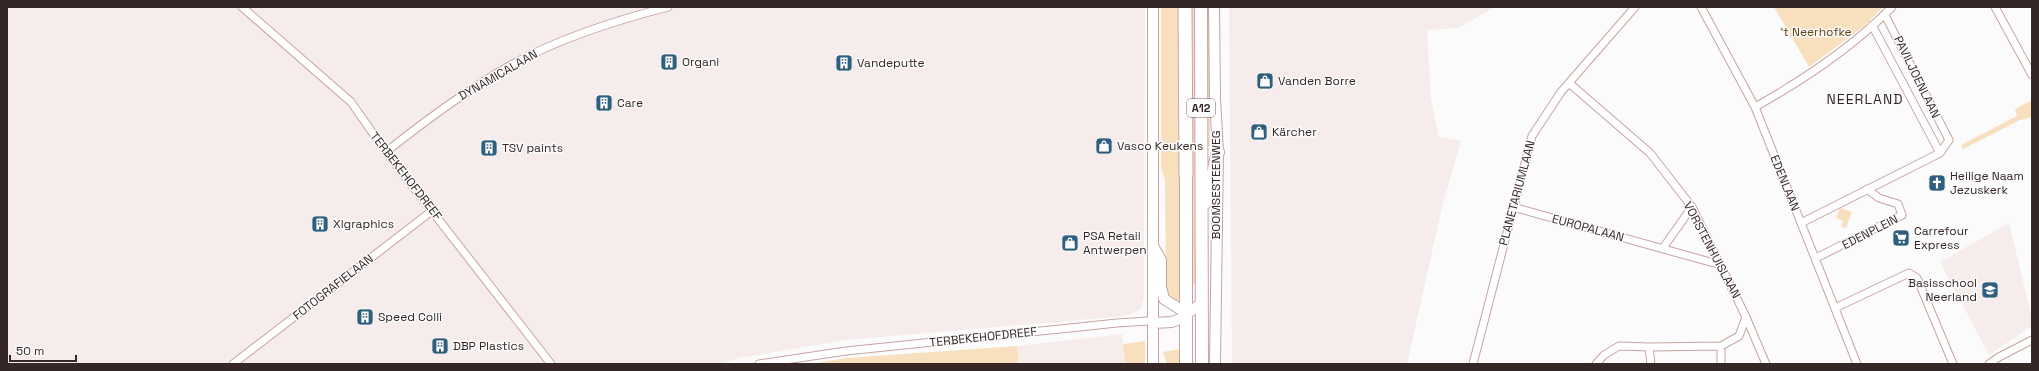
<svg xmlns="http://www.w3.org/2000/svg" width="2039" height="371" viewBox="0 0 2039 371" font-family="'Space Grotesk',sans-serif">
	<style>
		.built { fill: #f6ecec }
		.green { fill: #f8e0be }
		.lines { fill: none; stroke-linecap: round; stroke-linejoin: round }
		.minor-casing { stroke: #c8a3a1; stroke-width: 9 }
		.secondary-casing { stroke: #c8a3a1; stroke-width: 12 }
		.trunk-casing { stroke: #c8a3a1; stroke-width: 14 }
		.motorway-casing { stroke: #c8a3a1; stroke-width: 15 }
		.minor { stroke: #fff; stroke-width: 7 }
		.secondary { stroke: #fff; stroke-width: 10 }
		.trunk { stroke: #fff; stroke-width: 12 }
		.motorway { stroke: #fff; stroke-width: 13 }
		.labels { text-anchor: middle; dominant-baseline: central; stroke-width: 3; stroke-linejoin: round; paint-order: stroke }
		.shield { fill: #fbfbfb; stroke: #716767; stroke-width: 1 }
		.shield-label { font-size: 11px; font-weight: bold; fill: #362727 }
		.park-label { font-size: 12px; fill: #61430c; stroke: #fbfbfb }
		.poi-label { font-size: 12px; fill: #362727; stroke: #fbfbfb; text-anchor: start }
		.street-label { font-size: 12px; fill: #362727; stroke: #fbfbfb }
		.quarter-label { font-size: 14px; letter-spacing: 1px; fill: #362727; stroke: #fbfbfb }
	</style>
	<rect width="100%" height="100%" fill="#fbfbfb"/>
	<!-- built -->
	<path class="built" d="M 7,7 L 1145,7 L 1144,297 L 1141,309 L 1126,316 L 846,340 L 739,358 L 719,364 L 7,364 Z
		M 1229,7 L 1495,7 L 1459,28 L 1427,30 L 1431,99 L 1439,137 L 1461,141 L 1442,207 L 1407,364 L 1232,364 Z
		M 2009,223 L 2032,318 L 2032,326 L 1989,355 L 1940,262 Z
		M 1122,334 L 1125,364 L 1019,364 L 1017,346 Z"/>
	<!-- green -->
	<path class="green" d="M 1161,7 L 1180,7 L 1181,301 C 1172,300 1168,295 1166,287 L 1165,180 L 1161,168 Z
		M 1191,7 L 1197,7 L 1197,284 L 1193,284 Z
		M 1206,7 L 1210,7 L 1210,146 L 1206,146 Z
		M 1774,7 L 1883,7 L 1863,27 L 1809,67 Z
		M 2032,100 L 2032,117 L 2020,120 L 1963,149 L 1961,145 L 2017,116 L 2015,109 Z
		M 1840,208 L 1852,212 L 1846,228 L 1841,227 L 1843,221 L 1836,218 Z
		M 1145,341 L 1145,364 L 1125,364 L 1123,344 Z
		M 1017,346 L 1019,364 L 809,364 L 847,358 Z
		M 1181,349 L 1181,364 L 1167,364 L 1163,352 Z"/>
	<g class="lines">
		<!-- minor casing -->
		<g class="minor-casing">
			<path id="minor" d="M 242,7 L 351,102 L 386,152 L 551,364
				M 1701,7 L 1755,107 L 1857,364
				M 1995,7 L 2032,75
				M 1872,25 L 1940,153
				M 1569,83 L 1650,153 L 1692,207 L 1746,317 L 1766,364
				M 1755,107 C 1805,79 1852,48 1892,7
				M 386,152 C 426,120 467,90 511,65 C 558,39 617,20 668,7
				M 1513,207 L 1721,265
				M 1801,223 L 1940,153 L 1949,140 L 1885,15
				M 1663,248 L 1692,207
				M 1816,258 L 1902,215 L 1898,204 L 1879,198 L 1867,189
				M 1835,308 L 1909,273 L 1917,278 L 1953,364
				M 1721,346 L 1721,364
				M 1649,347 L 1651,364
				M 233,364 L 433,210
				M 759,364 L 846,351 L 1070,328 L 1117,323 L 1148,321 L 1153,323
				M 1473,364 L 1532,136 L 1561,92 L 1635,7
				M 1596,364 L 1604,355 L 1619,346 L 1649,347 L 1721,346 L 1739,336 L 1746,317
				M 1989,364 L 1999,357 L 2032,340"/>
		</g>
		<!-- secondary casing -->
		<g class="secondary-casing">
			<path id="secondary" d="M 1153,7 L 1153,364
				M 1214,7 L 1215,99 L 1218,152 L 1215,364
				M 1153,246 L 1161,260 L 1161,287 L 1164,299 L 1186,313
				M 1153,323 L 1172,322 L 1180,319 L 1202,303"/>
		</g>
		<!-- trunk casing -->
		<g class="trunk-casing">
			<path id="trunk" d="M 1201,7 L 1202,364
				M 1186,175 L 1186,364
				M 1205,203 C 1212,188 1213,169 1218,152"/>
		</g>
		<!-- motorway casing -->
		<g class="motorway-casing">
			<path id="motorway" d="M 1185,7 L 1186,175"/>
		</g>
		<!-- minor -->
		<use href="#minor" class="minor"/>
		<!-- secondary -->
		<use href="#secondary" class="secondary"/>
		<!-- trunk -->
		<use href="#trunk" class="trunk"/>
		<!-- motorway -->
		<use href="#motorway" class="motorway"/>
	</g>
	<!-- icons -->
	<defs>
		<g id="building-square" transform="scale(0.9)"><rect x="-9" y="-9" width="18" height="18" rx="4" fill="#305f7e" stroke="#fbfbfb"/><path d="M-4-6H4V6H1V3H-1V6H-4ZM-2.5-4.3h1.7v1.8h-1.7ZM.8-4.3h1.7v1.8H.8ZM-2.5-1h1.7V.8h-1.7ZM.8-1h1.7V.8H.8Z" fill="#fff"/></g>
		<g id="shop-square" transform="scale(0.9)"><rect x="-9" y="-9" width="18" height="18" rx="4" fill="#305f7e" stroke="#fbfbfb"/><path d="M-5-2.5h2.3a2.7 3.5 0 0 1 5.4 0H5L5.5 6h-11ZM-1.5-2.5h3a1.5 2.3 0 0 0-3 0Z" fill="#fff"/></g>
		<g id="church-square" transform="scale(0.9)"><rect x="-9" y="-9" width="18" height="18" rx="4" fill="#305f7e" stroke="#fbfbfb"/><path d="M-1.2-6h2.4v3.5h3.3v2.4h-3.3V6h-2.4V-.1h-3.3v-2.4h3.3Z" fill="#fff"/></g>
		<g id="supermarket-square" transform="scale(0.9)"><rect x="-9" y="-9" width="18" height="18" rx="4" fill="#305f7e" stroke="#fbfbfb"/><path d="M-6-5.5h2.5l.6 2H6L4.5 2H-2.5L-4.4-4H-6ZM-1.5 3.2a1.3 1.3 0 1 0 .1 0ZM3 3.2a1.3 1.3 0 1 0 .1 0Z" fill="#fff"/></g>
		<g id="school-square" transform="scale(0.9)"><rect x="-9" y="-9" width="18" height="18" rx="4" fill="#305f7e" stroke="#fbfbfb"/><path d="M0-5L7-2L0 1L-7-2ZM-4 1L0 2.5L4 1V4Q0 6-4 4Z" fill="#fff"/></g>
	</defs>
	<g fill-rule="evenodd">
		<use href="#building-square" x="669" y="62"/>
		<use href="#building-square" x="844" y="63"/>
		<use href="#shop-square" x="1265" y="81"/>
		<use href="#building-square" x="604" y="103"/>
		<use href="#shop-square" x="1259" y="132"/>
		<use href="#shop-square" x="1104" y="146"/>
		<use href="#building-square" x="489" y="148"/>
		<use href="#church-square" x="1937" y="183"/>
		<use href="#building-square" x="320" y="224"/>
		<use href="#supermarket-square" x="1901" y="238"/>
		<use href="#shop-square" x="1070" y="243"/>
		<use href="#school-square" x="1990" y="290"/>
		<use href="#building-square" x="365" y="317"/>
		<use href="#building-square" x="440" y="346"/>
	</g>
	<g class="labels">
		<!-- shield labels -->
		<rect class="shield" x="1187" y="99" width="28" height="18" rx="3"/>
		<g class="shield-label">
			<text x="1201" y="108">A12</text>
		</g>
		<!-- park labels -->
		<g class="park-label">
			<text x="1816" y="32">'t Neerhofke</text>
		</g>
		<!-- poi labels -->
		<g class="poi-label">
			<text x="682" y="62">Organi</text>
			<text x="857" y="63">Vandeputte</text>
			<text x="1278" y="81">Vanden Borre</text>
			<text x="617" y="103">Care</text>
			<text x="1272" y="132">Kärcher</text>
			<text x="1117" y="146">Vasco Keukens</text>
			<text x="502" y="148">TSV paints</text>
			<text x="1950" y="176">Heilige Naam<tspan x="1950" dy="14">Jezuskerk</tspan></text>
			<text x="333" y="224">Xlgraphics</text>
			<text x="1914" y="231">Carrefour<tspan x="1914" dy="14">Express</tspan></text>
			<text x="1083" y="236">PSA Retail<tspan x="1083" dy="14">Antwerpen</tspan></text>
			<text x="1977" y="283" text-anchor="end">Basisschool<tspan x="1977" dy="14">Neerland</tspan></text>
			<text x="378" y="317">Speed Colli</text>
			<text x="453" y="346">DBP Plastics</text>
		</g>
		<!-- street labels -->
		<g class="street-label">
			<text transform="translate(498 75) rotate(-30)">DYNAMICALAAN</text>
			<text transform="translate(1917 77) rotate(64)">PAVILJOENLAAN</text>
			<text transform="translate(406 176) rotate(52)">TERBEKEHOFDREEF</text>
			<text transform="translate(1785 183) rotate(68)">EDENLAAN</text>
			<text transform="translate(1216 185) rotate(-90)">BOOMSESTEENWEG</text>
			<text transform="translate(1517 193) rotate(-75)">PLANETARIUMLAAN</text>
			<text transform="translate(1588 228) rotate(15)">EUROPALAAN</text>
			<text transform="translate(1870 232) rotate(-27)">EDENPLEIN</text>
			<text transform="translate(1712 250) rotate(62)">VORSTENHUISLAAN</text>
			<text transform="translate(333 287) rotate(-38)">FOTOGRAFIELAAN</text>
			<text transform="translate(983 337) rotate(-6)">TERBEKEHOFDREEF</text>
		</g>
		<!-- quarter labels -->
		<g class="quarter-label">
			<text x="1865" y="99">NEERLAND</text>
		</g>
	</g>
	<!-- border -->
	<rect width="2039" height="371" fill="none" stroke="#362727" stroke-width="16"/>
	<!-- scale -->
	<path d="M10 355v6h66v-6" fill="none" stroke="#362727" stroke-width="2"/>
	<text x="16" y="355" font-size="12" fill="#362727" stroke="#fbfbfb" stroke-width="3" paint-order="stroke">50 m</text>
</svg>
